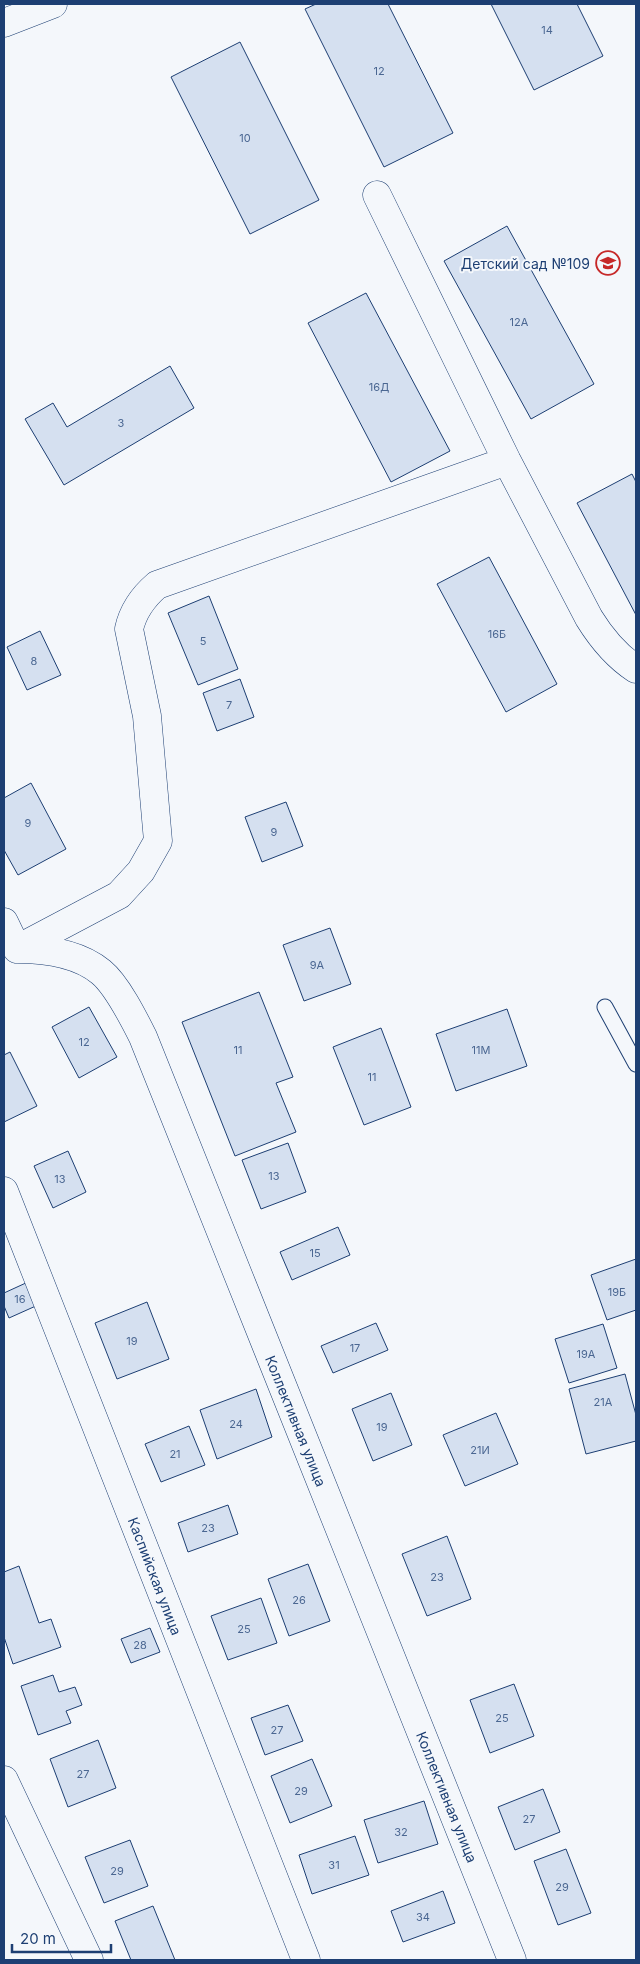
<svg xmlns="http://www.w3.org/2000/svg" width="640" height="1964" viewBox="0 0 640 1964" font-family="Inter,sans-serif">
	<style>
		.building { fill: #d5e0f0; stroke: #1d3f73 }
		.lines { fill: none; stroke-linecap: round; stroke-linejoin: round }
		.service-casing { stroke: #1d3f73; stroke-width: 17 }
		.minor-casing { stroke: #1d3f73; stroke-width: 29 }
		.service { stroke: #f4f7fb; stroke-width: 15 }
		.minor { stroke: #f4f7fb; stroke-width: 28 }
		.labels { text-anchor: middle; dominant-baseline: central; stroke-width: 4; stroke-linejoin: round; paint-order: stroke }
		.number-label { font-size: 11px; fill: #4b6792 }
		.poi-label { font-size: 14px; fill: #1d3f73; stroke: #f4f7fb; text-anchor: end }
		.street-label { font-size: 14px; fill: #1d3f73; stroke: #f4f7fb }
	</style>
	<rect width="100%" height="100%" fill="#f4f7fb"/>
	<!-- building -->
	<path class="building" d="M 316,4 L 388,4 L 453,133 L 384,167 L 305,9 Z
		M 491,4 L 577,4 L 603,56 L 534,90 Z
		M 240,42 L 319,200 L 250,234 L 171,77 Z
		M 507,226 L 594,384 L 531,419 L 444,261 Z
		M 366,293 L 450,451 L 391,482 L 308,323 Z
		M 170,366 L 194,408 L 64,485 L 25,419 L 53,403 L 67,427 Z
		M 632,474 L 636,482 L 636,615 L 577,503 Z
		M 489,557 L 557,684 L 506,712 L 437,584 Z
		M 209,596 L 238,669 L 198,685 L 168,613 Z
		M 40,631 L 61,675 L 27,690 L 7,647 Z
		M 240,679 L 254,717 L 217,731 L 203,693 Z
		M 31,783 L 66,849 L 18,875 L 4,850 L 4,798 Z
		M 286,802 L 303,846 L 262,862 L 245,817 Z
		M 330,928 L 351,984 L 304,1001 L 283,945 Z
		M 259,992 L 293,1077 L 276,1083 L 296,1132 L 235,1156 L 182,1022 Z
		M 89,1007 L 117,1057 L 79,1078 L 52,1027 Z
		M 507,1009 L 527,1066 L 456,1091 L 436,1034 Z
		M 381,1028 L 411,1107 L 364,1125 L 333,1047 Z
		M 10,1052 L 37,1106 L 4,1122 L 4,1055 Z
		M 288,1143 L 306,1192 L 261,1209 L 242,1160 Z
		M 68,1151 L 86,1192 L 53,1208 L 34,1166 Z
		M 338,1227 L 350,1255 L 292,1280 L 280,1252 Z
		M 636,1259 L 636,1310 L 607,1320 L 591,1275 Z
		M 28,1282 L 38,1305 L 9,1318 L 4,1306 L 4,1293 Z
		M 147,1302 L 169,1359 L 117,1379 L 95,1323 Z
		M 376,1323 L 388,1350 L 333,1373 L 321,1346 Z
		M 603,1324 L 617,1368 L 569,1383 L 555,1339 Z
		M 625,1374 L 636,1415 L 636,1441 L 586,1454 L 569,1389 Z
		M 256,1389 L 272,1437 L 217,1459 L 200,1410 Z
		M 391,1393 L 412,1445 L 373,1461 L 352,1409 Z
		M 496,1413 L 518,1464 L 465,1486 L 443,1435 Z
		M 189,1426 L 205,1465 L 161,1482 L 145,1444 Z
		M 228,1505 L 238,1534 L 188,1552 L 178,1523 Z
		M 447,1536 L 471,1599 L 427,1616 L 402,1554 Z
		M 308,1564 L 330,1621 L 289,1636 L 268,1579 Z
		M 19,1566 L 39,1623 L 51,1619 L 61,1647 L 13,1664 L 4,1637 L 4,1572 Z
		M 261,1598 L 277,1643 L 228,1660 L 211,1616 Z
		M 150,1628 L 160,1652 L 131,1663 L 121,1639 Z
		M 53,1675 L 59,1692 L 75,1687 L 82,1705 L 66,1711 L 71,1723 L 38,1735 L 21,1686 Z
		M 514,1684 L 534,1736 L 490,1753 L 470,1700 Z
		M 288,1705 L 303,1741 L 265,1755 L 251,1718 Z
		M 98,1740 L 116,1788 L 68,1807 L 50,1759 Z
		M 312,1759 L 332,1806 L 290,1823 L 271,1776 Z
		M 543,1789 L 560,1832 L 515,1850 L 498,1807 Z
		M 424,1801 L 438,1844 L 378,1863 L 364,1820 Z
		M 355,1836 L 369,1875 L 312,1894 L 299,1855 Z
		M 130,1840 L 148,1886 L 104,1903 L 85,1857 Z
		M 566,1849 L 591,1913 L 558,1925 L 534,1861 Z
		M 443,1891 L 455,1923 L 403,1942 L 391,1911 Z
		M 153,1906 L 175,1960 L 131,1960 L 115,1921 Z"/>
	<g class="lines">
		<!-- service casing -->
		<g class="service-casing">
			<path id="service" d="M 605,1007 L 636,1064"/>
		</g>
		<!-- minor casing -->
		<g class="minor-casing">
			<path id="minor" d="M 4,23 L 53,4
				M 377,195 L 507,461 L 589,618 C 602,639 616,656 636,669
				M 4,922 L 17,949
				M 17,949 C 46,949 78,953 101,972 C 117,985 134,1019 143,1037 L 512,1960
				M 17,949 L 119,895 L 141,871 L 158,841 L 147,716 L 129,629 C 133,611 143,597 157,585 L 507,461
				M 4,1191 L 306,1960
				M 4,1780 L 89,1960"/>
		</g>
		<!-- service -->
		<use href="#service" class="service"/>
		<!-- minor -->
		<use href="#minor" class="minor"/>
	</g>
	<!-- icons -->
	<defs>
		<g id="school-ring" transform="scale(1.25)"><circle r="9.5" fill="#f4f7fb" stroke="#c62828" stroke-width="1.5"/><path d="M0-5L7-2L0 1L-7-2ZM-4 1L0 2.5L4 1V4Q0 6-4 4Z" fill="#c62828"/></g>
	</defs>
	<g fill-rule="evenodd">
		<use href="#school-ring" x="608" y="263"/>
	</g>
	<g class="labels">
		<!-- number labels -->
		<g class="number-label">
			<text x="547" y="30">14</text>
			<text x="379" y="71">12</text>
			<text x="245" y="138">10</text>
			<text x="519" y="322">12А</text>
			<text x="379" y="387">16Д</text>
			<text x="121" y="423">3</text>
			<text x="497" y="634">16Б</text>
			<text x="203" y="641">5</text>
			<text x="34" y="661">8</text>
			<text x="229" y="705">7</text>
			<text x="28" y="823">9</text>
			<text x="274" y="832">9</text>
			<text x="317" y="965">9А</text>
			<text x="84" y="1042">12</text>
			<text x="238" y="1050">11</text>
			<text x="481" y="1050">11М</text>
			<text x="372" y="1077">11</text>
			<text x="274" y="1176">13</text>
			<text x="60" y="1179">13</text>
			<text x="315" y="1253">15</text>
			<text x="617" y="1292">19Б</text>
			<text x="20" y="1299">16</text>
			<text x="132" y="1341">19</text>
			<text x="355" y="1348">17</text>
			<text x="586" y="1354">19А</text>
			<text x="603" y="1402">21А</text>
			<text x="236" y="1424">24</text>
			<text x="382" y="1427">19</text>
			<text x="480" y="1450">21И</text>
			<text x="175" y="1454">21</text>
			<text x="208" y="1528">23</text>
			<text x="437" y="1577">23</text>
			<text x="299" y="1600">26</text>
			<text x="244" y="1629">25</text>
			<text x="140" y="1645">28</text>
			<text x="502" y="1718">25</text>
			<text x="277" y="1730">27</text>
			<text x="83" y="1774">27</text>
			<text x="301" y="1791">29</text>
			<text x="529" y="1819">27</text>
			<text x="401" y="1832">32</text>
			<text x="334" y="1865">31</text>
			<text x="117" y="1871">29</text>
			<text x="562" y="1887">29</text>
			<text x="423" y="1917">34</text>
		</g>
		<!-- poi labels -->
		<g class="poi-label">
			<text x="590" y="263">Детский сад №109</text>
		</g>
		<!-- street labels -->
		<g class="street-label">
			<text transform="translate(296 1421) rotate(68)">Коллективная улица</text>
			<text transform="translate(155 1576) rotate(69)">Каспийская улица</text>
			<text transform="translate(447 1797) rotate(68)">Коллективная улица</text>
		</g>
	</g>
	<!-- border -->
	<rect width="640" height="1964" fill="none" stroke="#1d3f73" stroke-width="10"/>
	<!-- scale -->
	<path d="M12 1944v8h99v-8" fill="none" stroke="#1d3f73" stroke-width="2.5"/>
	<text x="20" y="1944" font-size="15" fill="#1d3f73" stroke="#f4f7fb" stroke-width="4" paint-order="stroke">20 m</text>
</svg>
